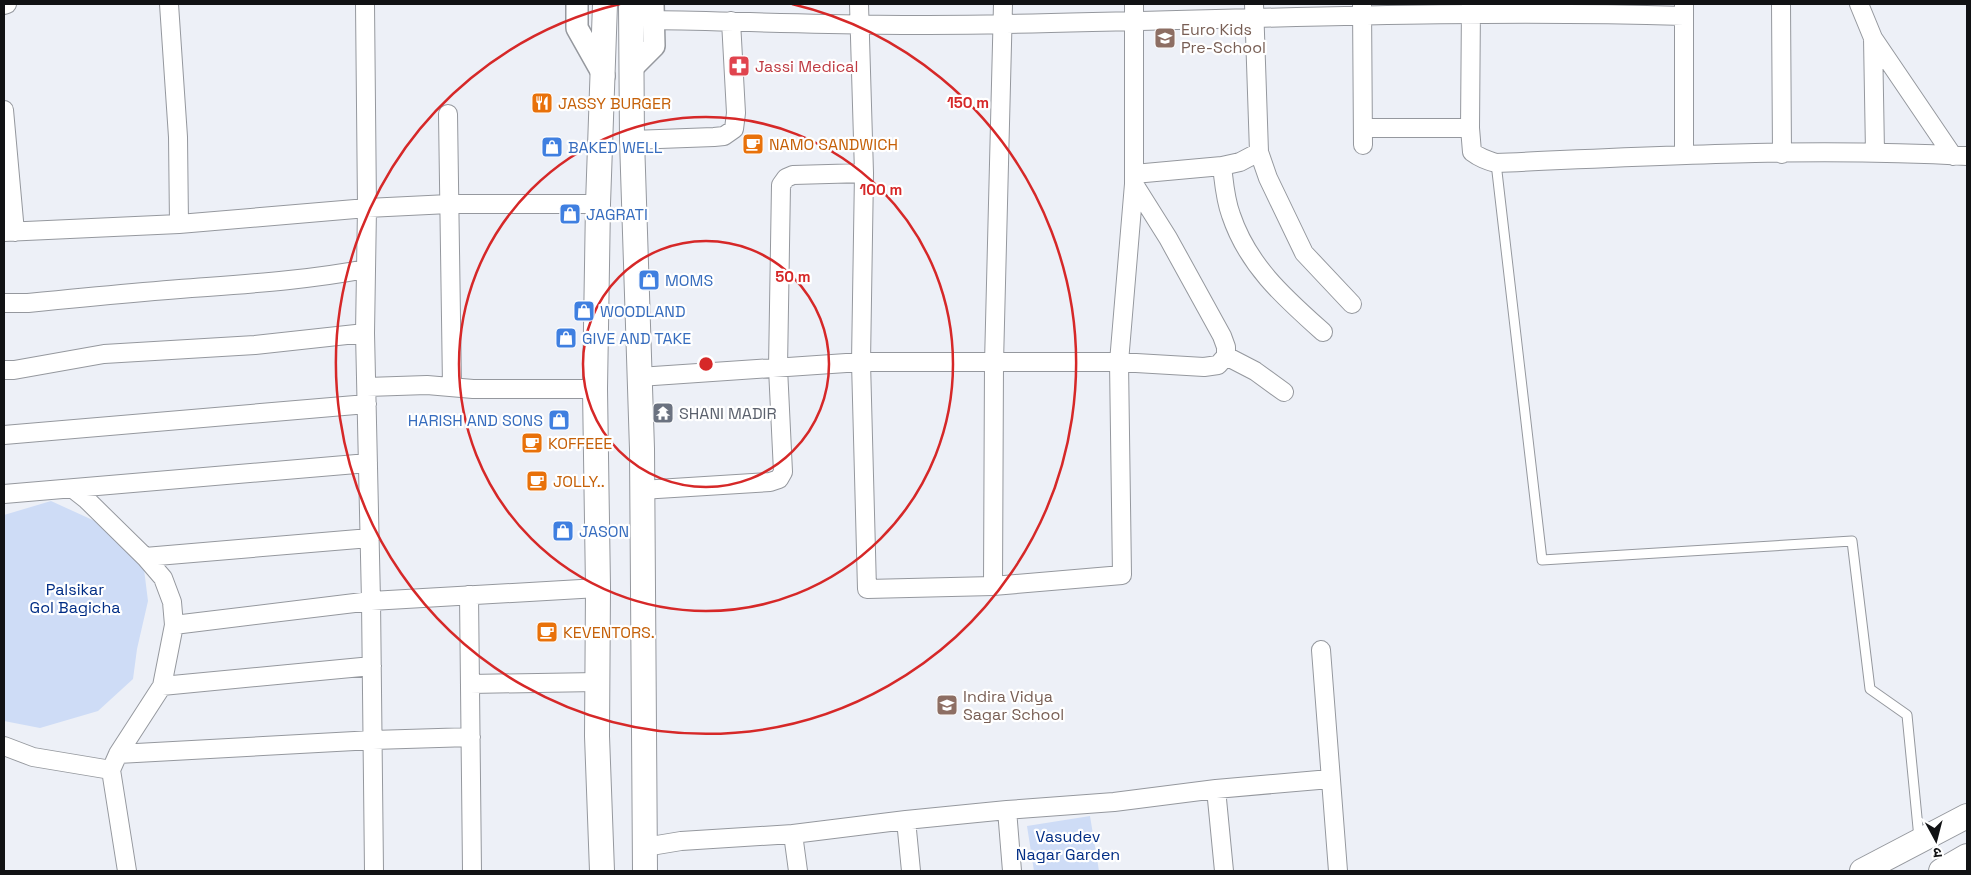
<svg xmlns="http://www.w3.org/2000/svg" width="1971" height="875" viewBox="0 0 1971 875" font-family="'Space Grotesk','Noto Sans Devanagari',sans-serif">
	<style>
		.green { fill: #cedcf6 }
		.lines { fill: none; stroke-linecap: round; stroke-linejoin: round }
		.service-casing { stroke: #95989e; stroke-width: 11 }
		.minor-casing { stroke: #95989e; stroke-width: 20 }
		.tertiary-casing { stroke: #95989e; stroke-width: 24 }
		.secondary-casing { stroke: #95989e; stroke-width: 26 }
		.service { stroke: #fff; stroke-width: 9 }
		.minor { stroke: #fff; stroke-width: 18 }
		.tertiary { stroke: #fff; stroke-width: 21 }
		.secondary { stroke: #fff; stroke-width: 24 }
		.ring { fill: none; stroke: #d62828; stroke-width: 2.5 }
		.labels { text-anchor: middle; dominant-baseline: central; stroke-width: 4.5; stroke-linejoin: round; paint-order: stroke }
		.education-label { font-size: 16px; fill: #785e54; stroke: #fff; text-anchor: start }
		.health-label { font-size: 16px; fill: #be3a42; stroke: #fff; text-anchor: start }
		.food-label { font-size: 16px; fill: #c56008; stroke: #fff; text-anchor: start }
		.shop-label { font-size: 16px; fill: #366cbe; stroke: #fff; text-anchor: start }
		.worship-label { font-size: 16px; fill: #5b616d; stroke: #fff; text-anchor: start }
		.park-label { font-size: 16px; fill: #012d85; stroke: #fff }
		.centre { fill: #d62828; stroke: #fff; stroke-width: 2.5 }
		.ring-label { font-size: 15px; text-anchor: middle; font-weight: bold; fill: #d62828; stroke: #fff; stroke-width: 4.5; stroke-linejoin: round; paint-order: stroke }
	</style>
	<rect width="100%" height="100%" fill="#edf0f7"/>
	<!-- green -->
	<path class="green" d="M 51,501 L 108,527 L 144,569 L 148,601 L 137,649 L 133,679 L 98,711 L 40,728 L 4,721 L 4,515 Z
		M 1090,816 L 1099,871 L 1034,871 L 1027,826 Z"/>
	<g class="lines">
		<!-- service casing -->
		<g class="service-casing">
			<path id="service" d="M 1496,163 L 1542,560 L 1852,541 L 1870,689 L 1907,715 L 1919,838"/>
		</g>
		<!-- minor casing -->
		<g class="minor-casing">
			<path id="minor" d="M 169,4 L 178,137 L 179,224
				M 365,4 L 367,208 L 365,333 L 371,601 L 374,871
				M 859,4 L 864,173 L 861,362 L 867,589 L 993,586 L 1122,575 L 1119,362 L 1134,184 L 1134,4
				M 1362,4 L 1363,145
				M 1471,4 L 1470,128 L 1472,152 C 1480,158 1486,160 1496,163 C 1653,156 1810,147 1967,156
				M 1781,4 L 1782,154
				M 1859,4 L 1873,38 L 1953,156
				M 4,5 L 7,4
				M 653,20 C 771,22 888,27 1006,24 C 1232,20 1458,9 1684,16
				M 1873,38 L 1875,152
				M 4,110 L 15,232
				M 448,114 L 452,386
				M 1363,128 L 1470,128
				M 632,140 L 714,137 L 724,136 L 734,129 L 736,113 L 731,21
				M 1259,152 L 1268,178 L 1304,253 L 1352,304
				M 1684,155 L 1684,4
				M 1222,166 C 1224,182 1225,199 1231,215 C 1248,266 1285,298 1323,332
				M 1134,174 L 1222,166 L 1240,162 L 1259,152 L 1254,4
				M 4,232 L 179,224 L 367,208 L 449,204 L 598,204
				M 4,303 L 28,303 C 88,297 148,291 207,287 C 261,283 313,279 366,269
				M 1226,356 L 1255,371 L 1284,392
				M 4,370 L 14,370 L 104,354 L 255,345 L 365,333
				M 639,377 L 861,362 L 1119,362 L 1204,367 L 1218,365 L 1226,356 L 1226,347 L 1222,336 L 1168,238 L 1134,184
				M 367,387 L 427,385 L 473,389 L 595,389
				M 4,435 L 367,404
				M 641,490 L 770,482 L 779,479 L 783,472 L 778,368 L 781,185 L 786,178 L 793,175 L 864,173
				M 4,494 L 368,463
				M 145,557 L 370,538
				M 993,586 L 994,363 L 1003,4
				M 469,595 L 472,871
				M 174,625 L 371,601 L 598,588
				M 1321,650 L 1338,871
				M 470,684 L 597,682
				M 162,686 L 372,666
				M 4,746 L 33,757 L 111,770 L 118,754 L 162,686 L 174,625 L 172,602 L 163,578 L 145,557 L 87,500 L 73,489
				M 118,754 L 373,740 L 471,737
				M 111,770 L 127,871
				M 1216,789 L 1224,871
				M 1007,810 L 1012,871
				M 906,820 L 911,871
				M 793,834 L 798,871
				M 645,847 L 681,841 L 793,834 L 906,820 L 1007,810 L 1114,802 L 1216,789 L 1330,779"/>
		</g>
		<!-- tertiary casing -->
		<g class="tertiary-casing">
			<path id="tertiary" d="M 577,4 L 577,28 L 604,76
				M 631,69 L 654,46 L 653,4"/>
		</g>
		<!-- secondary casing -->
		<g class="secondary-casing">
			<path id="secondary" d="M 631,4 L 632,140 L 642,449 L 645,871
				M 602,871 L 597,736 L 598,588 L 595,389 L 598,204 L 605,4
				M 1862,871 L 1967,816
				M 1941,871 L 1967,856"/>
		</g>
		<!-- service -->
		<use href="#service" class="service"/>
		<!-- minor -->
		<use href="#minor" class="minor"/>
		<!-- tertiary -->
		<use href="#tertiary" class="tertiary"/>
		<!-- secondary -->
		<use href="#secondary" class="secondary"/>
	</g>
	<!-- distance rings -->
	<g class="ring">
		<circle cx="706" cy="364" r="123"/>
		<circle cx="706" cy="364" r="247"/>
		<path d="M792 4A370 370 0 1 1 620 4"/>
	</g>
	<!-- icons -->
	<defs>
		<g id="school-square" transform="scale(1.125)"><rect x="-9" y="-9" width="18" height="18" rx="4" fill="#8d6e63" stroke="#fff"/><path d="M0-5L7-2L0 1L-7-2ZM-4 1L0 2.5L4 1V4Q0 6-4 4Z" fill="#fff"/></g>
		<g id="pharmacy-square" transform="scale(1.125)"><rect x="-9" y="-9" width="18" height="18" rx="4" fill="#e0444e" stroke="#fff"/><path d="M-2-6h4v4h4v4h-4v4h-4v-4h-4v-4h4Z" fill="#fff"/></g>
		<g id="restaurant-square" transform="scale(1.125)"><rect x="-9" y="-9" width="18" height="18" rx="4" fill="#e8710a" stroke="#fff"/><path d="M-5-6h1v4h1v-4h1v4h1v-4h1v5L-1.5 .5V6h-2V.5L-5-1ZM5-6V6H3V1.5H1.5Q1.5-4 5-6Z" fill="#fff"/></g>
		<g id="cafe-square" transform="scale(1.125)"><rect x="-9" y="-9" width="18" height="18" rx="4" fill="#e8710a" stroke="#fff"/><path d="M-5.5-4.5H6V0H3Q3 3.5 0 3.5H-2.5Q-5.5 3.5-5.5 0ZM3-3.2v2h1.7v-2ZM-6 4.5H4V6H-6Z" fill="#fff"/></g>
		<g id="shop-square" transform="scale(1.125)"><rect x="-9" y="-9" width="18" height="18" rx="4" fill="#3f7fe0" stroke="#fff"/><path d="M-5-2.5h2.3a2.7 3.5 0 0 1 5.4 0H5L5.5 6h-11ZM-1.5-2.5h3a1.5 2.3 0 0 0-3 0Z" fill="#fff"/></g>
		<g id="temple-square" transform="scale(1.125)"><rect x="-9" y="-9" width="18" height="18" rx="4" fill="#6b7280" stroke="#fff"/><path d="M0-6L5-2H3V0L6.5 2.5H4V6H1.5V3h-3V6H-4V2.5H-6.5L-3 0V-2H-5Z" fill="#fff"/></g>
	</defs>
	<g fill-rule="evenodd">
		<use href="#school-square" x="1165" y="38"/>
		<use href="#pharmacy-square" x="739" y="66"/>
		<use href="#restaurant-square" x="542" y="103"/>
		<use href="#cafe-square" x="753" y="144"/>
		<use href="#shop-square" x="552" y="147"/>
		<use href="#shop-square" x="570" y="214"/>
		<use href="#shop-square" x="649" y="280"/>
		<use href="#shop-square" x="584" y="311"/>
		<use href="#shop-square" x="566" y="338"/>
		<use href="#temple-square" x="663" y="413"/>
		<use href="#shop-square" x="559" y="420"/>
		<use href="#cafe-square" x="532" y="443"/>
		<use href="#cafe-square" x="537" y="481"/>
		<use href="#shop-square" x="563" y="531"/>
		<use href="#cafe-square" x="547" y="632"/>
		<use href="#school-square" x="947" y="705"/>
	</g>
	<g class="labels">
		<!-- education labels -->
		<g class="education-label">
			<text x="1181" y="29">Euro Kids<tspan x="1181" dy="18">Pre-School</tspan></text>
			<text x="963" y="696">Indira Vidya<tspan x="963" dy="18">Sagar School</tspan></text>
		</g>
		<!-- health labels -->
		<g class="health-label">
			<text x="755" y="66">Jassi Medical</text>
		</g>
		<!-- food labels -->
		<g class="food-label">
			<text x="558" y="103">JASSY BURGER</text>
			<text x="769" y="144">NAMO SANDWICH</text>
			<text x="548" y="443">KOFFEEE</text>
			<text x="553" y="481">JOLLY..</text>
			<text x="563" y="632">KEVENTORS.</text>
		</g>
		<!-- shop labels -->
		<g class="shop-label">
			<text x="568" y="147">BAKED WELL</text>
			<text x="586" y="214">JAGRATI</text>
			<text x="665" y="280">MOMS</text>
			<text x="600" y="311">WOODLAND</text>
			<text x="582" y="338">GIVE AND TAKE</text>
			<text x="543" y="420" text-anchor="end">HARISH AND SONS</text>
			<text x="579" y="531">JASON</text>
		</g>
		<!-- worship labels -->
		<g class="worship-label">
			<text x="679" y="413">SHANI MADIR</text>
		</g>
		<!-- park labels -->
		<g class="park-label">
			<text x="75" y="589">Palsikar<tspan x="75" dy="18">Gol Bagicha</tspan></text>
			<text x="1068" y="836">Vasudev<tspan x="1068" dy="18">Nagar Garden</tspan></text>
		</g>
	</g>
	<circle cx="706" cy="364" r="8" class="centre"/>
	<g class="ring-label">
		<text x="968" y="108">150 m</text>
		<text x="881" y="195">100 m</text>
		<text x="793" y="282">50 m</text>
	</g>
	<!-- border -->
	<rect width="1971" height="875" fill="none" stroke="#111214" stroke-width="10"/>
	<!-- north arrow -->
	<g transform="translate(1936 840) rotate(173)" stroke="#ffffff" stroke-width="4" paint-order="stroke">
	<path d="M0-4L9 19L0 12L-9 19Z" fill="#111214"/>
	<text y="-8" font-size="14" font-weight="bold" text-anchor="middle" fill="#111214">उ</text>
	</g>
</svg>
